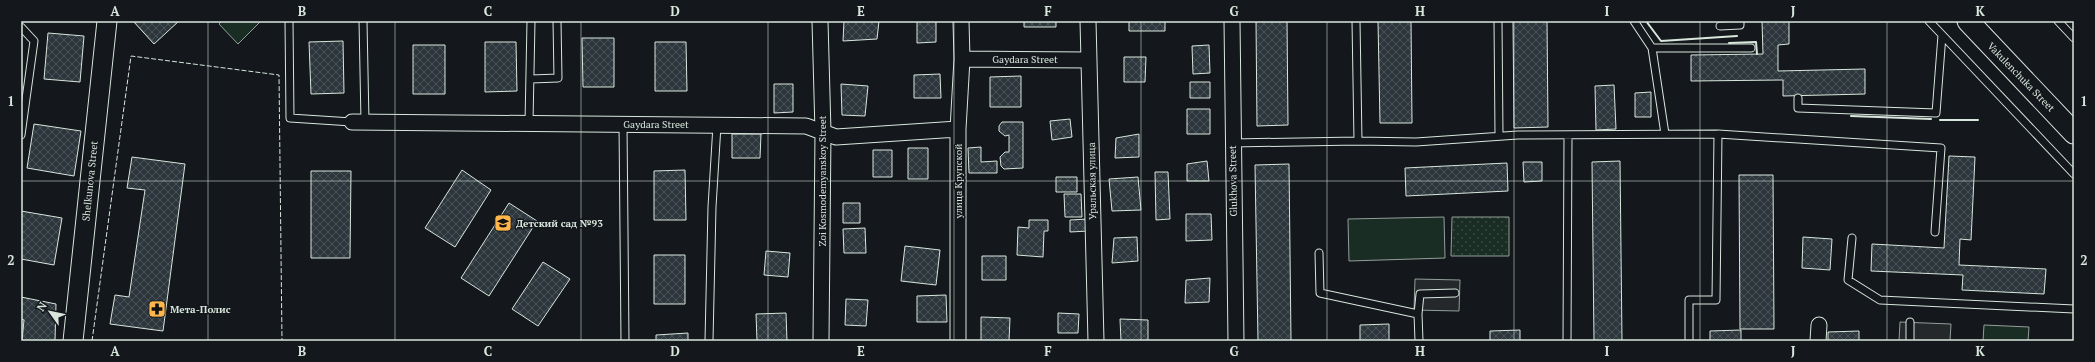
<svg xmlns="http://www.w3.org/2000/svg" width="2095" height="362" viewBox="0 0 2095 362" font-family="'PT Serif',serif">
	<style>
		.grass { fill: #1a2d24; stroke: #939e99 }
		.park { fill: url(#park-dots); stroke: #939e99 }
		.parking { fill: #24282b; stroke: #939e99 }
		.building { fill: url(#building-cross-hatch); stroke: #d8e6dc }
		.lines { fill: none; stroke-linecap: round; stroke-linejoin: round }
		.service-casing { stroke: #d8e6dc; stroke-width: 9 }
		.minor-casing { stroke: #d8e6dc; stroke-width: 17 }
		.tertiary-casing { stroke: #d8e6dc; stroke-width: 21 }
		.secondary-casing { stroke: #d8e6dc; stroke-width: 23 }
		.service { stroke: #14181c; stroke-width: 7 }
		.minor { stroke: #14181c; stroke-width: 15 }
		.tertiary { stroke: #14181c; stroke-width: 19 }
		.secondary { stroke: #14181c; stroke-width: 21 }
		.fence { stroke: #d8e6dc; stroke-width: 1; stroke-dasharray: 5 2; stroke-linecap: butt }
		.wall { stroke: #d8e6dc; stroke-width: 2 }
		.grid { fill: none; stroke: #d8e6dc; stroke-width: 1; stroke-opacity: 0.55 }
		.labels { text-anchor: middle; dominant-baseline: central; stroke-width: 3; stroke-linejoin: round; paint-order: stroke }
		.street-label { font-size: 10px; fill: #d8e6dc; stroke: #14181c }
		.poi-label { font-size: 10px; font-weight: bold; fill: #d8e6dc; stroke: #14181c; text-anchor: start }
		.neatline { fill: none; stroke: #d8e6dc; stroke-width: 1.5 }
		.grid-label { font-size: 13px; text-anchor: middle; font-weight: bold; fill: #d8e6dc }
	</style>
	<defs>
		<pattern id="park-dots" width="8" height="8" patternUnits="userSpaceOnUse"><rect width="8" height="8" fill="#1a2d24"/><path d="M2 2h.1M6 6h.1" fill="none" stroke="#3b4b43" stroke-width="1.8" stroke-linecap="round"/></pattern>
		<pattern id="building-cross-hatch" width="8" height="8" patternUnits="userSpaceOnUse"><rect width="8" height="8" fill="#2c363c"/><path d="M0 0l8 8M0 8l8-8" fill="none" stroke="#4a5358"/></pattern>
	</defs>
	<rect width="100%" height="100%" fill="#14181c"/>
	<!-- grass -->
	<path class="grass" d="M 222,21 L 261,21 L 238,44 L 219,24 Z
		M 1444,217 L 1445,258 L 1349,261 L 1348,219 Z
		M 1984,325 L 2029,327 L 2028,341 L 1983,341 Z"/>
	<!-- park -->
	<path class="park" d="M 1452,217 L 1509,217 L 1509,256 L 1451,256 Z"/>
	<!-- parking -->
	<path class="parking" d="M 1415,279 L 1460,280 L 1459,311 L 1414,310 Z
		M 1900,322 L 1951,324 L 1950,341 L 1899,341 Z"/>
	<!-- building -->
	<path class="building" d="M 133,21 L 179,21 L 154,44 Z
		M 844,21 L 879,21 L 877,39 L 843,41 Z
		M 917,21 L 936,21 L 936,42 L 917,43 Z
		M 1024,21 L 1056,21 L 1056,27 L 1024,27 Z
		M 1129,21 L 1165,21 L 1165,31 L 1129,31 Z
		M 1256,21 L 1287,21 L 1288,125 L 1257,126 Z
		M 1378,21 L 1411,21 L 1412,123 L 1380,123 Z
		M 1513,21 L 1547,21 L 1548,127 L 1514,128 Z
		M 1762,21 L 1789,21 L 1789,44 L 1778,45 L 1778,71 L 1865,69 L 1865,94 L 1783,96 L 1783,80 L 1691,81 L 1691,55 L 1763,54 Z
		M 48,33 L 84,36 L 80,82 L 44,79 Z
		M 582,38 L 614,38 L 614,87 L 583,87 Z
		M 343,41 L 344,93 L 311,94 L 309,42 Z
		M 485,42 L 516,42 L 517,91 L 485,92 Z
		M 655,42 L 686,42 L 687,91 L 655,91 Z
		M 413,45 L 445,45 L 445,94 L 413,94 Z
		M 1209,45 L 1210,73 L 1193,74 L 1192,46 Z
		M 1124,57 L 1146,57 L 1145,82 L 1124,82 Z
		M 940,74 L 941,98 L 914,98 L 914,75 Z
		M 1021,76 L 1021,107 L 990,107 L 990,77 Z
		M 1190,82 L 1210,82 L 1210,98 L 1190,98 Z
		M 774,84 L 793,84 L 793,112 L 774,113 Z
		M 841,84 L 868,86 L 865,116 L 842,115 Z
		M 1614,85 L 1616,129 L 1596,130 L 1595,86 Z
		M 1651,92 L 1651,117 L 1635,117 L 1635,93 Z
		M 1187,109 L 1210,109 L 1210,134 L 1187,134 Z
		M 1070,119 L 1072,137 L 1052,140 L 1050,121 Z
		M 1002,122 L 1023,122 L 1023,168 L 1004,169 L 1001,166 L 1000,157 L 1005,152 L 1009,152 L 1009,135 L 1005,136 L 999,131 L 999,126 Z
		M 34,124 L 81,131 L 74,176 L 27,168 Z
		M 732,134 L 761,134 L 760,158 L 732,158 Z
		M 1139,134 L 1139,157 L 1115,158 L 1116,138 Z
		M 981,147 L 981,162 L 997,161 L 997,173 L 969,173 L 968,148 Z
		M 908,148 L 928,148 L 928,179 L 908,179 Z
		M 873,150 L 892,150 L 892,177 L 873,177 Z
		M 1949,156 L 1975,157 L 1971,240 L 1960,239 L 1959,265 L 2046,269 L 2044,294 L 1962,290 L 1963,275 L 1871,271 L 1872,244 L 1944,248 Z
		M 132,157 L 185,164 L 163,331 L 110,324 L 115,295 L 129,297 L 145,190 L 127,188 Z
		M 1207,161 L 1209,181 L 1187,181 L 1187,164 Z
		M 1620,161 L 1622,341 L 1594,341 L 1592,162 Z
		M 1523,162 L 1542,162 L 1542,181 L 1524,182 Z
		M 1507,163 L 1508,191 L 1406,196 L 1405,168 Z
		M 1289,164 L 1291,341 L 1258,341 L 1255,165 Z
		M 462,170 L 491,190 L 455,247 L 425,228 Z
		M 685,170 L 686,220 L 654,220 L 654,171 Z
		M 311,171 L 351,171 L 350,258 L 311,258 Z
		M 1155,172 L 1168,172 L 1170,219 L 1156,220 Z
		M 1739,175 L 1773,175 L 1774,329 L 1740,329 Z
		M 1056,177 L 1077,177 L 1077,192 L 1056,192 Z
		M 1138,177 L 1141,210 L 1112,211 L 1109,179 Z
		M 1064,194 L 1081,194 L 1082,217 L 1065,217 Z
		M 509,203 L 537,221 L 489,296 L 461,278 Z
		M 843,203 L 860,203 L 860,223 L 843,223 Z
		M 21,211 L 62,218 L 54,265 L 21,259 Z
		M 1186,214 L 1211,214 L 1212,240 L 1186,241 Z
		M 1088,219 L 1089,231 L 1070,232 L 1070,220 Z
		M 1029,220 L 1048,220 L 1048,231 L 1044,231 L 1043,257 L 1017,255 L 1018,227 L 1029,228 Z
		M 865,228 L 866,253 L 844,253 L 843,229 Z
		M 1137,237 L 1138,261 L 1112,263 L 1114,238 Z
		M 1803,237 L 1832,239 L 1830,270 L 1802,268 Z
		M 905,246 L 940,250 L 936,285 L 901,281 Z
		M 766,251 L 790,253 L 788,277 L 764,275 Z
		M 654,255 L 685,255 L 685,304 L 654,304 Z
		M 982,256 L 1006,256 L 1006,280 L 982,280 Z
		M 543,262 L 570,279 L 538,326 L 512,309 Z
		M 1210,278 L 1209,302 L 1185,303 L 1186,280 Z
		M 946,295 L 947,322 L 917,322 L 917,296 Z
		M 21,297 L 56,304 L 55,341 L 22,341 L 24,320 L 21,319 Z
		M 846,299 L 868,300 L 866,326 L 845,325 Z
		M 786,313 L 787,341 L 757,341 L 756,314 Z
		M 1058,313 L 1079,314 L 1078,333 L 1058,333 Z
		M 981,317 L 1010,318 L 1009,341 L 981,341 Z
		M 1120,319 L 1148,320 L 1148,341 L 1121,341 Z
		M 1389,324 L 1389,341 L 1360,341 L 1360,325 Z
		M 1520,330 L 1520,341 L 1490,341 L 1490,331 Z
		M 1741,330 L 1741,341 L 1710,341 L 1710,331 Z
		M 1859,331 L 1859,341 L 1828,341 L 1828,332 Z
		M 688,333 L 688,341 L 656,341 L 656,335 Z"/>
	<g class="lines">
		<!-- service casing -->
		<g class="service-casing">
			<path id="service" d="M 289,21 L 290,118 L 352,122
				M 363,21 L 365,122
				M 1356,21 L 1358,141 L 1416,142 L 1518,135 L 1718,134 L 1941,148 L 1935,232
				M 1498,21 L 1499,136
				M 1634,21 L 1652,48 L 1665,134
				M 1929,21 L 2074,174
				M 2058,21 L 2074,38
				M 1720,26 L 1740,25 L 1740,21
				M 21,27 L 34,41 L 21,135
				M 1652,48 L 1751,48
				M 531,79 L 558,78 L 557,21
				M 1798,98 L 1798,108 L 1936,113 L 1942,35
				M 529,123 L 531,21
				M 623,124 L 625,341
				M 1232,143 L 1358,141
				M 1852,238 L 1848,280 L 1880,300 L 2074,309
				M 1319,253 L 1320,293 L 1418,314 L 1419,341
				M 1418,314 L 1420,294 L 1455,293
				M 709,341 L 712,207 L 717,125
				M 1567,341 L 1568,136
				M 1689,341 L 1689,300 L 1716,300 L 1718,134
				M 1910,341 L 1910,322"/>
		</g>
		<!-- minor casing -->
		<g class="minor-casing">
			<path id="minor" d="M 820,21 L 823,132 L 821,341
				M 1088,21 L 1096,341
				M 1232,21 L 1236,341
				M 962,59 L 1089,60
				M 352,122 L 806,126 L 836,137 L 958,129
				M 958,341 L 958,129 L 962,59 L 961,21
				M 1818,341 L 1819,325"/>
		</g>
		<!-- tertiary casing -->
		<g class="tertiary-casing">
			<path id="tertiary" d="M 73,341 L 107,21"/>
		</g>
		<!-- secondary casing -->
		<g class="secondary-casing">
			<path id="secondary" d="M 1968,21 L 2074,133"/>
		</g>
		<!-- service -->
		<use href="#service" class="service"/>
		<!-- minor -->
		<use href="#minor" class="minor"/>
		<!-- tertiary -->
		<use href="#tertiary" class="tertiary"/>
		<!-- secondary -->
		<use href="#secondary" class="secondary"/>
		<!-- fence -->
		<path class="fence" d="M 92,341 L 131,56 L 279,75 L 282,341"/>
		<!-- wall -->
		<path class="wall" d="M 1646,21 L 1661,41 L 1737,36
			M 1729,43 L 1756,42 L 1757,54
			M 1851,116 L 1931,119
			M 1940,120 L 1978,120"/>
	</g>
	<!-- grid -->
	<path class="grid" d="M 208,21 L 208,341M 395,21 L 395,341M 581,21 L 581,341M 768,21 L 768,341M 954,21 L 954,341M 1141,21 L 1141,341M 1327,21 L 1327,341M 1514,21 L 1514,341M 1700,21 L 1700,341M 1887,21 L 1887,341M 21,181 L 2074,181"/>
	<!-- icons -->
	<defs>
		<g id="school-square" transform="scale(0.9)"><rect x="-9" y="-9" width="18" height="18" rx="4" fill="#ffb74d" stroke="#14181c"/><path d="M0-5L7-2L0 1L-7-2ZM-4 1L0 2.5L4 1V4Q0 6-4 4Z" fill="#111"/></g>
		<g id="pharmacy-square" transform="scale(0.9)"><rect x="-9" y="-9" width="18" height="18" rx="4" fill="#ffb74d" stroke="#14181c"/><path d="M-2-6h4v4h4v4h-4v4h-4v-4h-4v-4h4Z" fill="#111"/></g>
	</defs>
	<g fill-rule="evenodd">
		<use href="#school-square" x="503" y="223"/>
		<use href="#pharmacy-square" x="157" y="309"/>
	</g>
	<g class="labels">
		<!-- street labels -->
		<g class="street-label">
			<text x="1025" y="59">Gaydara Street</text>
			<text transform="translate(2021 77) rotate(46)">Vakulenchuka Street</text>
			<text x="656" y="124">Gaydara Street</text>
			<text transform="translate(90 181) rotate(-84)">Shelkunova Street</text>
			<text transform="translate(822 181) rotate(-90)">Zoi Kosmodemyanskoy Street</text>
			<text transform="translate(958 181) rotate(-90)">улица Крупской</text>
			<text transform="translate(1092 181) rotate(-91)">Уральская улица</text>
			<text transform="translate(1233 181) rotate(-91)">Glukhova Street</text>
		</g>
		<!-- poi labels -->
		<g class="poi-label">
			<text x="516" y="223">Детский сад №93</text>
			<text x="170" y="309">Мета-Полис</text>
		</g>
	</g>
	<!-- border -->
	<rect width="2095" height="362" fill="none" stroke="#14181c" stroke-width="44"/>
	<!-- north arrow -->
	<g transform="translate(50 312) rotate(303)" stroke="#14181c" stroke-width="3" paint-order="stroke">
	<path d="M0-3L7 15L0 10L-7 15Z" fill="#d8e6dc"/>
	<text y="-6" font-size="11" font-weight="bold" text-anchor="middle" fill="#d8e6dc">N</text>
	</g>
	<rect x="22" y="22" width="2051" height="318" class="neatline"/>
	<g class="grid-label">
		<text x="115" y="16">A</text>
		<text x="302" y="16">B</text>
		<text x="488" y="16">C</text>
		<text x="675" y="16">D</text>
		<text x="861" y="16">E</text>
		<text x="1048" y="16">F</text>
		<text x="1234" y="16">G</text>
		<text x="1420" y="16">H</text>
		<text x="1607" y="16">I</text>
		<text x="1793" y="16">J</text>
		<text x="1980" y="16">K</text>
		<text x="11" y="106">1</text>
		<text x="2084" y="106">1</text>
		<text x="11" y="265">2</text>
		<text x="2084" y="265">2</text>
		<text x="115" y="356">A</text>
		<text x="302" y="356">B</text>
		<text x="488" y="356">C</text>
		<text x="675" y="356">D</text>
		<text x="861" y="356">E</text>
		<text x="1048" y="356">F</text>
		<text x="1234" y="356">G</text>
		<text x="1420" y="356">H</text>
		<text x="1607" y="356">I</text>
		<text x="1793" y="356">J</text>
		<text x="1980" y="356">K</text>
	</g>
</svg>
